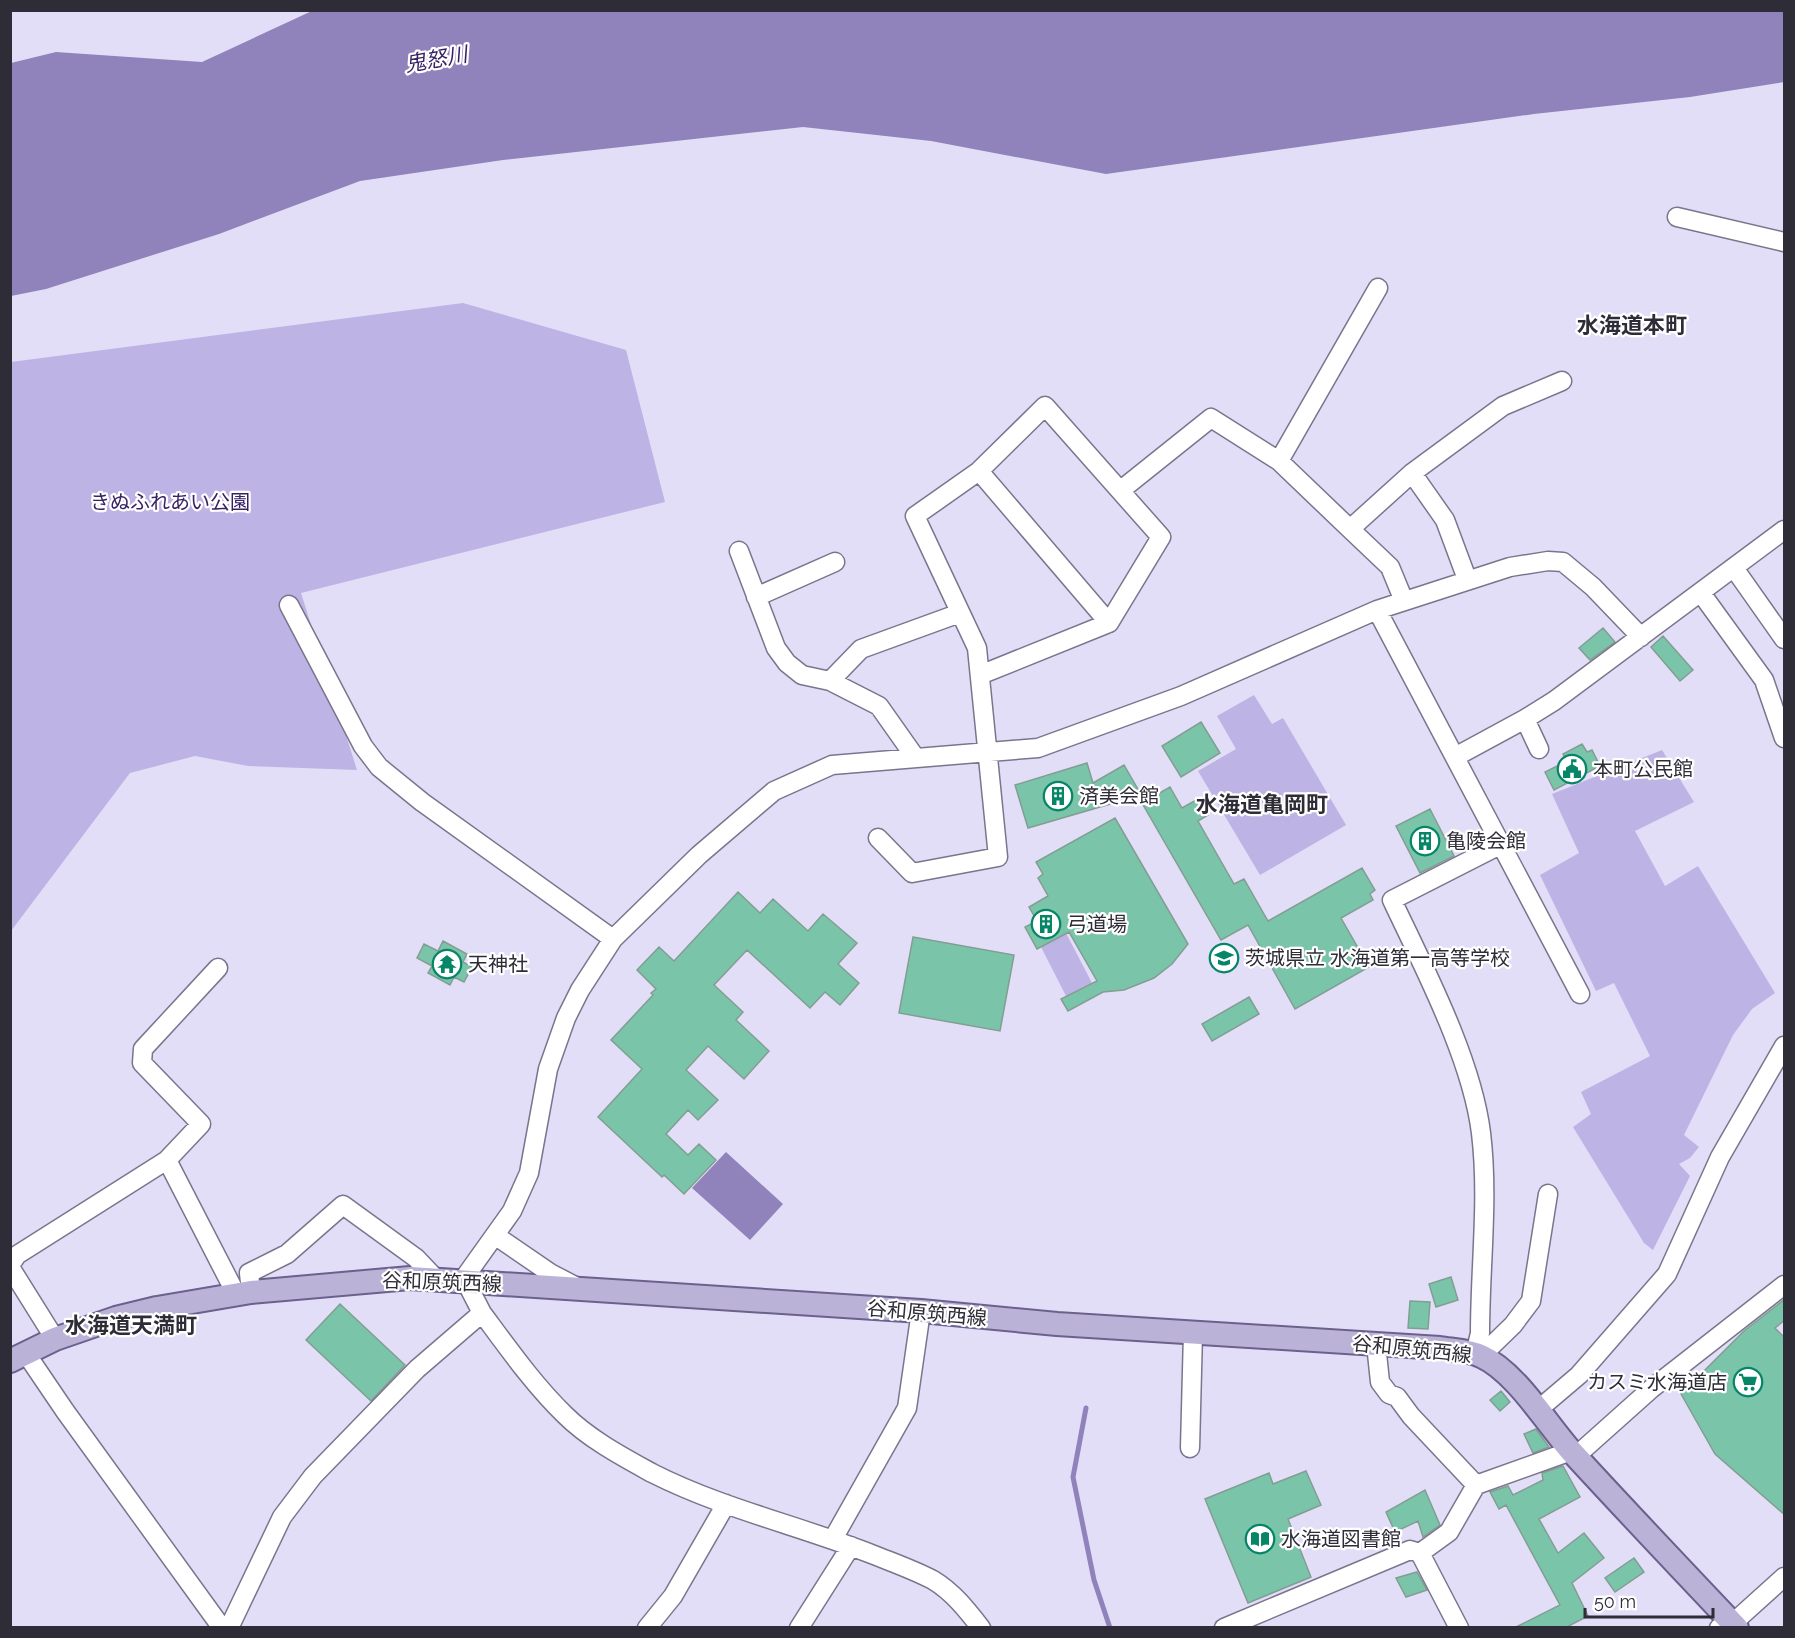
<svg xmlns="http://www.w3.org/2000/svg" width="1795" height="1638" viewBox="0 0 1795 1638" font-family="Raleway,'Noto Sans JP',sans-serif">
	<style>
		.green { fill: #beb3e5 }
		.water { fill: #9083bb }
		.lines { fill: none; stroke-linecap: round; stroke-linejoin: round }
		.stream { stroke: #9083bb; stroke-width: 5 }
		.building { fill: #7ac4aa; stroke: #829e93; stroke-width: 1.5 }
		.minor-casing { stroke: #7a758c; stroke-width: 21 }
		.major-casing { stroke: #6c618d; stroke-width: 26 }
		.minor { stroke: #fff; stroke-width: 18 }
		.major { stroke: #bbb2d7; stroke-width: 22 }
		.labels { text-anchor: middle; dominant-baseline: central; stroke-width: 4.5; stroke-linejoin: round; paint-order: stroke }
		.park-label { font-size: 20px; fill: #382165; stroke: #fff }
		.poi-label { font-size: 20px; fill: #2e2c36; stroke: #fff; text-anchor: start }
		.street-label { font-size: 20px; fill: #2e2c36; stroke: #fff }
		.water-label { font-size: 21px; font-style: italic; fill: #371f63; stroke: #fff }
		.quarter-label { font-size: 22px; font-weight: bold; fill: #2e2c36; stroke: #fff }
	</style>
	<rect width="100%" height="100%" fill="#e3def8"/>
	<!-- green -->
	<path class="green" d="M 463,303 L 626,350 L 665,502 L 301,593 L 357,770 L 248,766 L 195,756 L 130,773 L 11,931 L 11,362 Z
		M 1254,695 L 1272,724 L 1283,718 L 1346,825 L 1260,875 L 1198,771 L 1236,749 L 1217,716 Z
		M 1662,750 L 1694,802 L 1635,831 L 1665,886 L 1698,866 L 1775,993 L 1752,1009 L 1733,1035 L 1684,1135 L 1699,1147 L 1690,1158 L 1679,1164 L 1690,1176 L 1653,1250 L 1644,1243 L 1573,1127 L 1591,1114 L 1581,1092 L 1650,1056 L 1614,983 L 1596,991 L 1540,875 L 1579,853 L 1552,794 Z
		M 1066,933 L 1092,983 L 1066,996 L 1041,947 Z"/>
	<!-- water -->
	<path class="water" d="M 314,10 L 1784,10 L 1784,82 L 1690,97 L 1534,114 L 1106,174 L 931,141 L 803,127 L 503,160 L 360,181 L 219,234 L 46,289 L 11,296 L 11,63 L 56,52 L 202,62 Z
		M 726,1152 L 783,1204 L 750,1240 L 692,1188 Z"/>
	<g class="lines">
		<!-- stream -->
		<path class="stream" d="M 1086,1408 L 1073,1477 L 1094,1580 L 1110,1628"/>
	</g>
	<!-- building -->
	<path class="building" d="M 1603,628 L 1615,642 L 1590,660 L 1579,648 Z
		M 1663,636 L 1693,670 L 1680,681 L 1651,647 Z
		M 1201,722 L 1220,753 L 1181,777 L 1162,746 Z
		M 1582,744 L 1587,752 L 1592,750 L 1600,766 L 1554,790 L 1545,772 L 1567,761 L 1563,754 Z
		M 1087,763 L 1093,783 L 1124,765 L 1139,791 L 1124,800 L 1028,828 L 1015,785 Z
		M 1170,787 L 1182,808 L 1198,799 L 1208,815 L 1198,821 L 1234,884 L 1244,879 L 1268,921 L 1362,868 L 1375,890 L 1370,894 L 1373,900 L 1341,918 L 1369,967 L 1295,1009 L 1248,925 L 1221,940 L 1142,803 Z
		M 1430,809 L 1454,856 L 1420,873 L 1396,826 Z
		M 1115,818 L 1188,944 L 1172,964 L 1154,978 L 1124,990 L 1103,992 L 1068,1011 L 1061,999 L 1097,981 L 1069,932 L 1037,949 L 1025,927 L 1037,921 L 1029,907 L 1048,896 L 1038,878 L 1043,874 L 1036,862 Z
		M 738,892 L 760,913 L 773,899 L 808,931 L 823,914 L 857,943 L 838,964 L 859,983 L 840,1005 L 825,992 L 810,1008 L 747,950 L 714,985 L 743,1012 L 736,1020 L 769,1051 L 744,1079 L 708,1046 L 686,1070 L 718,1100 L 698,1120 L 688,1110 L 666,1134 L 688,1155 L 699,1144 L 716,1160 L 684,1194 L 664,1175 L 662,1177 L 598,1117 L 642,1069 L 611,1040 L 653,995 L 651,993 L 656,989 L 637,970 L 659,947 L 674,961 Z
		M 913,937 L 1014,955 L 1000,1031 L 899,1013 Z
		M 443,941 L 467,954 L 463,962 L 472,967 L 464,982 L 454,977 L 450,985 L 428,973 L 432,966 L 417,958 L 424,944 L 438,951 Z
		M 1249,997 L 1259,1014 L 1212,1041 L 1202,1024 Z
		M 1451,1277 L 1458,1300 L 1436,1307 L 1429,1284 Z
		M 1785,1299 L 1785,1320 L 1775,1328 L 1785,1338 L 1785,1515 L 1715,1454 L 1681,1394 L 1744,1331 Z
		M 1410,1301 L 1430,1302 L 1428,1329 L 1408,1328 Z
		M 340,1304 L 405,1365 L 371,1401 L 306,1340 Z
		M 1501,1391 L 1510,1402 L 1500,1411 L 1490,1400 Z
		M 1536,1429 L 1549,1447 L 1533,1453 L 1524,1434 Z
		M 1563,1466 L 1580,1497 L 1539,1519 L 1558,1553 L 1584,1533 L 1604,1558 L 1572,1583 L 1588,1616 L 1565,1628 L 1514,1628 L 1560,1605 L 1506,1505 L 1499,1509 L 1490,1492 L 1508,1486 L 1513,1495 L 1543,1480 L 1542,1473 Z
		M 1306,1471 L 1321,1505 L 1288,1519 L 1311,1577 L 1248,1603 L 1205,1499 L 1269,1473 L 1273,1484 Z
		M 1425,1490 L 1440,1525 L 1423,1537 L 1418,1521 L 1395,1532 L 1386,1512 Z
		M 1634,1558 L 1644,1572 L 1615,1592 L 1605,1578 Z
		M 1417,1572 L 1427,1590 L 1406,1597 L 1396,1578 Z"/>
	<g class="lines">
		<!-- minor casing -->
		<g class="minor-casing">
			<path id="minor" d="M 1677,217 L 1784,242
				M 1279,461 L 1378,288
				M 979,471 L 1109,623
				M 1412,473 L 1445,520 L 1467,579
				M 1121,490 L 1211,418 L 1279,461 L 1350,529 L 1412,473 L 1503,406 L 1562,381
				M 1350,529 L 1390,567 L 1404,601
				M 739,551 L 776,648 L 787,663 L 802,675 L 830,681 L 879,706 L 915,757
				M 1734,568 L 1784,639
				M 1701,593 L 1764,680 L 1784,738
				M 756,597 L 835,562
				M 289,605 L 363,746 L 379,767 L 422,802 L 613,939
				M 1377,610 L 1580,994
				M 830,681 L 861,649 L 960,613
				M 1525,719 L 1539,749
				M 1455,757 L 1525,719 L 1554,701 L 1784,530
				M 878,838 L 912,873 L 998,857 L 977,648 L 915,516 L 979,471 L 1045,406 L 1161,537 L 1109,623 L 980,675
				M 218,968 L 143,1049 L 142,1063 L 201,1124 L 167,1160 L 236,1294
				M 496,1236 L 550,1273 L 575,1286
				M 10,1265 L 17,1255 L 167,1160
				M 10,1267 L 55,1339
				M 251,1292 L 249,1273 L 287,1254 L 343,1205 L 416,1258 L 435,1278
				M 1376,1344 L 1380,1382 L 1389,1394 L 1397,1397 L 1411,1416 L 1476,1485
				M 25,1352 L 65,1411 L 222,1628
				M 1475,1354 L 1480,1333 C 1480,1267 1489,1198 1481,1133 C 1472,1059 1424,968 1392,900 L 1500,845
				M 1481,1356 L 1513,1325 L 1531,1301 L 1548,1194
				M 1539,1409 L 1579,1375 L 1667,1274 L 1720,1157 L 1784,1046
				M 1190,1448 L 1193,1333
				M 1576,1456 L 1651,1389 L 1784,1285
				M 833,1539 L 907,1408 L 921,1311
				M 1420,1553 L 1449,1532 L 1476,1485 L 1571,1451
				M 229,1628 L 282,1517 L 313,1476 L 417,1369 L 482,1313
				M 647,1628 L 673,1596 L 726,1504
				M 799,1628 L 851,1546
				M 981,1628 C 967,1610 953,1592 933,1580 C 914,1570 894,1563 874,1555 C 801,1526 723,1509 652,1473 C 623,1457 589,1439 565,1415 C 534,1385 508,1348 482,1313 L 465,1280 L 467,1274 L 512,1211 L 529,1173 L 548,1069 L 566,1018 L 580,990 L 613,939 L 699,855 L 774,791 L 832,765 L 1038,748 L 1181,696 L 1377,610 L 1510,567 L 1548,561 L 1563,562 L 1593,587 L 1641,637
				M 1224,1628 L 1410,1550 L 1420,1553 L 1459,1628
				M 1719,1628 L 1733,1623 L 1784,1577"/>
		</g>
		<!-- major casing -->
		<g class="major-casing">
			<path id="major" d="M 10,1361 L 55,1339 L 116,1318 L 157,1308 L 251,1292 L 410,1278 L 921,1311 L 1057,1324 L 1440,1348 C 1453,1350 1469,1350 1481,1356 C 1516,1372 1546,1423 1571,1451 C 1626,1511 1681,1569 1737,1628"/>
		</g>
		<!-- minor -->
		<use href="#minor" class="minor"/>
		<!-- major -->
		<use href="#major" class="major"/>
	</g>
	<!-- icons -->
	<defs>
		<g id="civic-ring" transform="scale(1.5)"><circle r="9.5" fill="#fff" stroke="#078567" stroke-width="1.5"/><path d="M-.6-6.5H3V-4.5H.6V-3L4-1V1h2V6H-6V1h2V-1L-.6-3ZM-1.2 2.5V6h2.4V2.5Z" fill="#078567"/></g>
		<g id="building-ring" transform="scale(1.5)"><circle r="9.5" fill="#fff" stroke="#078567" stroke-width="1.5"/><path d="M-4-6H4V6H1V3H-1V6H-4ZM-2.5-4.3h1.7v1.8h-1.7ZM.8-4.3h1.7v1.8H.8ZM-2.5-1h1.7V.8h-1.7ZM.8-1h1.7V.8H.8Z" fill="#078567"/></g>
		<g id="school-ring" transform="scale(1.5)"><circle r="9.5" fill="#fff" stroke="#078567" stroke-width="1.5"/><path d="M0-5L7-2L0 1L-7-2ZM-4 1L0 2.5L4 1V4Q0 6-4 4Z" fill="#078567"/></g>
		<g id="temple-ring" transform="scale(1.5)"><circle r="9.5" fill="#fff" stroke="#078567" stroke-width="1.5"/><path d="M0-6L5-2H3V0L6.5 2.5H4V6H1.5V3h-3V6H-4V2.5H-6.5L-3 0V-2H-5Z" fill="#078567"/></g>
		<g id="supermarket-ring" transform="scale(1.5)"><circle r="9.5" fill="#fff" stroke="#078567" stroke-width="1.5"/><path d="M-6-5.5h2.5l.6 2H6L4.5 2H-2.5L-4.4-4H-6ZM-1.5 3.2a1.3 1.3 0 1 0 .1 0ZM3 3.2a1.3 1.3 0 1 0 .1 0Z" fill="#078567"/></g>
		<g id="library-ring" transform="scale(1.5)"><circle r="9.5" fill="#fff" stroke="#078567" stroke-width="1.5"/><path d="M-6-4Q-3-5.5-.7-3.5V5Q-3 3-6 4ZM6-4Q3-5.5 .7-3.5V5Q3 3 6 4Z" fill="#078567"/></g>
	</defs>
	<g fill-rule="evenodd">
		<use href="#civic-ring" x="1572" y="769"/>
		<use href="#building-ring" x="1058" y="796"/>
		<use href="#building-ring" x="1425" y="841"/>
		<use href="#building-ring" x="1046" y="924"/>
		<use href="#school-ring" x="1224" y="958"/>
		<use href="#temple-ring" x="447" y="964"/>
		<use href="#supermarket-ring" x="1748" y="1382"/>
		<use href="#library-ring" x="1260" y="1539"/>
	</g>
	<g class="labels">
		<!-- park labels -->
		<g class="park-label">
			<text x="170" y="502">きぬふれあい公園</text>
		</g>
		<!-- poi labels -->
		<g class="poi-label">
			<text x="1593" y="769">本町公民館</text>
			<text x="1079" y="796">済美会館</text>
			<text x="1446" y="841">亀陵会館</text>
			<text x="1067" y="924">弓道場</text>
			<text x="1245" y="958">茨城県立 水海道第一高等学校</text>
			<text x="468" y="964">天神社</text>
			<text x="1727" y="1382" text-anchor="end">カスミ水海道店</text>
			<text x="1281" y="1539">水海道図書館</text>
		</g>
		<!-- street labels -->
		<g class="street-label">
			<text transform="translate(442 1282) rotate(2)">谷和原筑西線</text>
			<text transform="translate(927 1313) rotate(5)">谷和原筑西線</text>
			<text transform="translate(1412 1349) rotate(6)">谷和原筑西線</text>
		</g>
		<!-- water labels -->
		<g class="water-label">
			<text transform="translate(436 59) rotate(-10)">鬼怒川</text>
		</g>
		<!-- quarter labels -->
		<g class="quarter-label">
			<text x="1632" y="325">水海道本町</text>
			<text x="1262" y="804">水海道亀岡町</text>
			<text x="131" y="1325">水海道天満町</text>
		</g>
	</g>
	<!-- border -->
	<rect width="1795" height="1638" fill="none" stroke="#2e2c36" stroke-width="24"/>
	<!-- scale -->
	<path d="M1585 1608v9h128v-9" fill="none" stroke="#2e2c36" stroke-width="3"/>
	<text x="1594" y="1608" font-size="18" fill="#2e2c36" stroke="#ffffff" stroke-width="4.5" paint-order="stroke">50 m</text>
</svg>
